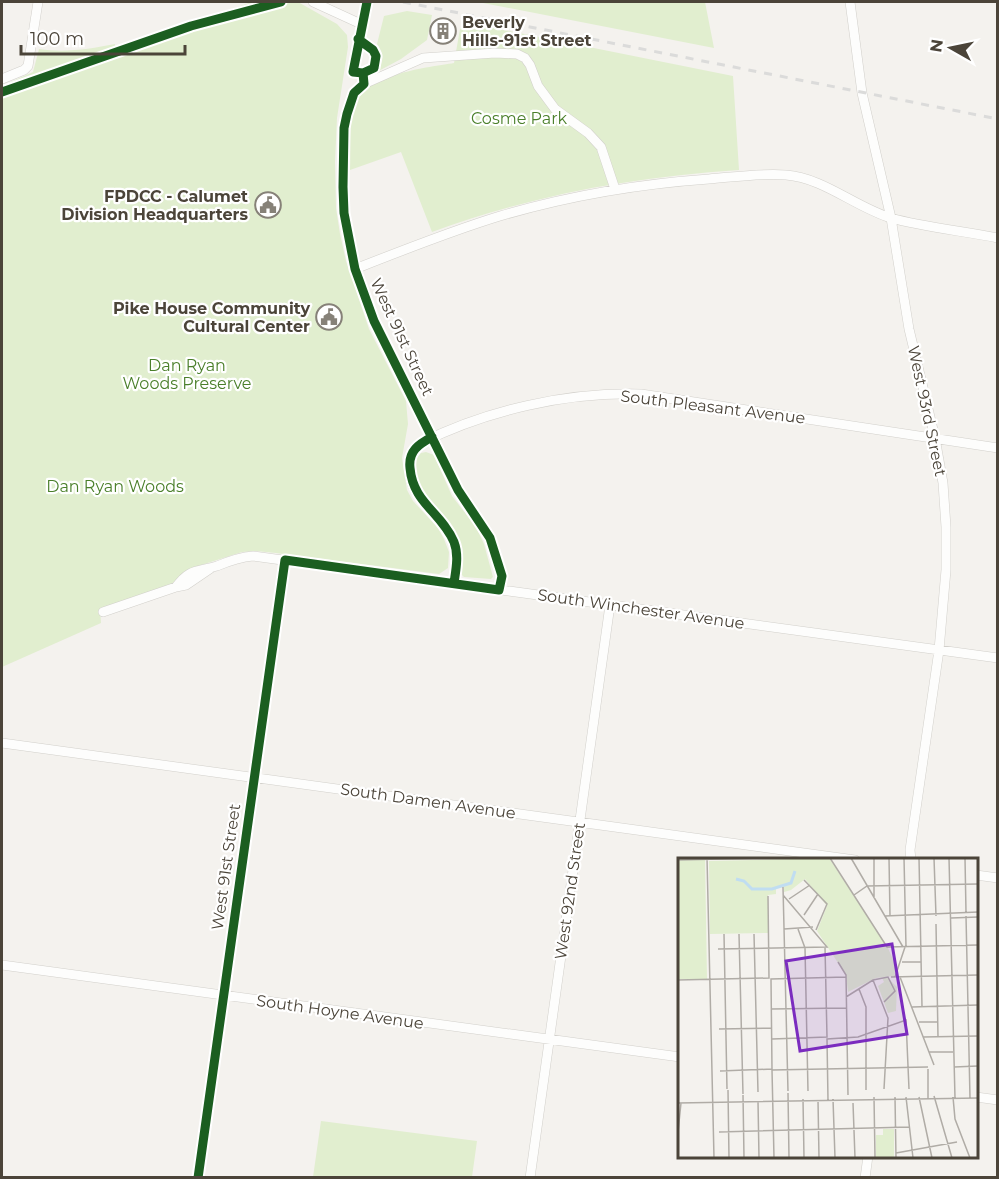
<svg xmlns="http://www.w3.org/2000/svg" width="999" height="1179" viewBox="0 0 999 1179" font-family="Montserrat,sans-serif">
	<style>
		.green { fill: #e1eecf }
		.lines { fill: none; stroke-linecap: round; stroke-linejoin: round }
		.street-casing { stroke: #d2d0cb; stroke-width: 10 }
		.street { stroke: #fdfdfc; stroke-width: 9 }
		.rail { stroke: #dbdbda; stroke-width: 3; stroke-dasharray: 8 8; stroke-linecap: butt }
		.cycleway-casing { stroke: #fff; stroke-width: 13 }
		.cycleway { stroke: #1b5e20; stroke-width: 9 }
		.labels { text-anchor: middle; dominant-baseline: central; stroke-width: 4.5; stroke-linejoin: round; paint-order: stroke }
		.poi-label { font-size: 16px; font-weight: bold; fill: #4b4439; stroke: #fff; text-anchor: end }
		.park-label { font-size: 16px; fill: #4a7f2a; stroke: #fff }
		.street-label { font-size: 16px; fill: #4b4439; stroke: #fff }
		.inset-river { fill: none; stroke: #c0ddf1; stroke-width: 3 }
		.inset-road { fill: none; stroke: #b0aca6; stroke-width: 1.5 }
		.view { fill: #7b2cbf; fill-opacity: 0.15; stroke: #7b2cbf; stroke-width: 3 }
		.inset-edge { fill: none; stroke: #4b4439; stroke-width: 3 }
	</style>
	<rect width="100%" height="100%" fill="#f4f2ee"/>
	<!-- green -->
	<path class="green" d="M 252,2 L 298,2 L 337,24 L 347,35 L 348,47 L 337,118 L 335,162 L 336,208 L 340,234 L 346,261 L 369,329 L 406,401 L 408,424 L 402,458 L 407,490 L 413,501 L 438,528 L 444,539 L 449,552 L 448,568 L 439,574 L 276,553 L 256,551 L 242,552 L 195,567 L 167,587 L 100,608 L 101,623 L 2,667 L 2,86 L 33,72 L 39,49 C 65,53 89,49 115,44 L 115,50 Z
		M 484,2 L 705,2 L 714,48 L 483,3 Z
		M 407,11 L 432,15 L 427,40 L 401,59 L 373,74 C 383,65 386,56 377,44 L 384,16 Z
		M 479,25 L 733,76 L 739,170 C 632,177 533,195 432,232 L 401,152 L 350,170 C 351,148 348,121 356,100 C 366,75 429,67 454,63 L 460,29 L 463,27 L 478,30 Z
		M 426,452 L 434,455 L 452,496 L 476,527 L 484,544 L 493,577 L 491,579 L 464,577 L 461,574 C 461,561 463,550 457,537 C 445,509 412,495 415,460 L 421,453 Z
		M 321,1121 L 477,1141 L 472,1177 L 313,1177 Z"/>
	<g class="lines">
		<!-- street casing -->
		<g class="street-casing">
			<path id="street" d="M 313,2 L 361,24
				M 850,2 L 862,93 L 891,218 L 909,329 L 935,438 L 943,483 L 946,527 L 946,570 L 939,650 L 910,850 L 911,860
				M 358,39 L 373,50 L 376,56 L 374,68 L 363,73 L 353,72 L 367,2
				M 2,79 L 24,70 L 28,66 L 38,2
				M 355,269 C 403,250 451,231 500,216 C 568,196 638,184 709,179 C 734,177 761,173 786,175 C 824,178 855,207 891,218 C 923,227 963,231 998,238
				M 454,583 C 456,569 459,555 454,542 C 441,514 400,493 411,458 C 413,451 415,447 421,443 C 487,410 567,392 641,394 L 998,448
				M 176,587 C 190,568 197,572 217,566 C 229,561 240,557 253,556 L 998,658
				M 499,590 L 502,576 L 490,538 L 458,490 L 374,321 L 355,269 L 344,213 L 343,187 L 344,128 L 350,103 L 354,93 L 364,84 L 423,58 L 495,53 L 517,54 L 525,58 L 530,65 L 538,86 L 555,109 L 588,133 L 601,147 L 615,189
				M 103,612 L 176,587 L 186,585 L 211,568
				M 2,743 L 855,860
				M 976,875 L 998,878
				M 2,965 L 680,1057
				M 976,1097 L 998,1100
				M 198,1178 L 285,560
				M 530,1178 L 610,605
				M 865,1178 L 868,1156"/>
		</g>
		<!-- street -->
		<use href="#street" class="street"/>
		<!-- rail -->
		<path class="rail" d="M 403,2 L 998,119"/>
		<!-- cycleway casing -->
		<g class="cycleway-casing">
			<path id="cycleway" d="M 358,39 L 373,50 L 376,56 L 374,68 L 363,73 L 353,72 L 367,2
				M 2,92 L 191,26 L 281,2
				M 432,437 C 419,444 408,451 410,468 C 413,503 441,512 454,542 C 459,555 456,569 454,583
				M 198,1178 L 285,560 L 499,590 L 502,576 L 490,538 L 458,490 L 374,321 L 355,269 L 344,213 L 343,187 L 344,128 L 347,114 L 354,93 L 364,84 L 363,73"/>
		</g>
		<!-- cycleway -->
		<use href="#cycleway" class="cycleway"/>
	</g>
	<!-- icons -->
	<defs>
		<g id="building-ring" transform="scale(1.35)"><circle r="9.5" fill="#fff" stroke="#868178" stroke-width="1.5"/><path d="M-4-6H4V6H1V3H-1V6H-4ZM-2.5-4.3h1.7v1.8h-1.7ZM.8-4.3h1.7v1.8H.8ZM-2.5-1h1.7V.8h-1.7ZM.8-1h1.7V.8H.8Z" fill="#868178"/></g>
		<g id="civic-ring" transform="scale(1.35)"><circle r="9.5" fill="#fff" stroke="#868178" stroke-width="1.5"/><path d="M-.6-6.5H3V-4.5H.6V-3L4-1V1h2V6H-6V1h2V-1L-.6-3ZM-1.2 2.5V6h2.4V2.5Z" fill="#868178"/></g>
	</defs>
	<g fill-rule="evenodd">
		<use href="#building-ring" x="443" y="31"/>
		<use href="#civic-ring" x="268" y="205"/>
		<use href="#civic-ring" x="329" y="317"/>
	</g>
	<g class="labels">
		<!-- poi labels -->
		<g class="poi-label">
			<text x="462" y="22" text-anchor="start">Beverly<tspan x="462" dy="18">Hills-91st Street</tspan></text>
			<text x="248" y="196">FPDCC - Calumet<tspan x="248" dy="18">Division Headquarters</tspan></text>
			<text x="310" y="308">Pike House Community<tspan x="310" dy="18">Cultural Center</tspan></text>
		</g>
		<!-- park labels -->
		<g class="park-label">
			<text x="519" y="118">Cosme Park</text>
			<text x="187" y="365">Dan Ryan<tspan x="187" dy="18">Woods Preserve</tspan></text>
			<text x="115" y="486">Dan Ryan Woods</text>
		</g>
		<!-- street labels -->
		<g class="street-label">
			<text transform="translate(402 337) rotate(65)">West 91st Street</text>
			<text transform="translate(713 407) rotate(7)">South Pleasant Avenue</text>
			<text transform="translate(927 411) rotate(78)">West 93rd Street</text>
			<text transform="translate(641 609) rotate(8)">South Winchester Avenue</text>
			<text transform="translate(428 801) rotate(8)">South Damen Avenue</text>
			<text transform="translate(226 867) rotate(-82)">West 91st Street</text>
			<text transform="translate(570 891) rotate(-82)">West 92nd Street</text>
			<text transform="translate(340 1012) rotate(8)">South Hoyne Avenue</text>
		</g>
	</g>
	<!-- overview -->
	<g transform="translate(678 858)">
		<rect width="300" height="300" fill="#f4f2ee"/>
		<path d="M 0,0 L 27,0 L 29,121 L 0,121 ZM 151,0 L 210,90 L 219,111 L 216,118 L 198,120 L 170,134 L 168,117 L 139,73 L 149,48 L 127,21 L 113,32 L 106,34 L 106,29 L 98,30 L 98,36 L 90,37 L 90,75 L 32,76 L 31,3 ZM 209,119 L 219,129 L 218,153 L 210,155 L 200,128 L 206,124 L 204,120 ZM 205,271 L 216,271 L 216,300 L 198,300 L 198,277 L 205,277 Z" fill="#e1eecf"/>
		<path class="inset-river" d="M 58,21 L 66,23 L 74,31 L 94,31 L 113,25 L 117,13"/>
		<path class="inset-road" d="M 29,0 L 36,300M 152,0 L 209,89 L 300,87M 173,0 L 225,89M 196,0 L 196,40M 211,0 L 212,58M 226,0 L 228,89M 241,0 L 244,149M 256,0 L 258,58M 271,0 L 277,240M 287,0 L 288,54M 0,2 L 88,0M 126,22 L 149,46 L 138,72M 105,29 L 110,233M 176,37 L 189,28 L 300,26M 111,41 L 132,27M 126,57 L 140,36M 207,58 L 300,54M 288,58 L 292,240M 273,60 L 300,59M 258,66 L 260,179M 106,71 L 135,69M 120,71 L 127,90 L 130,233M 46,76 L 49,231M 61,76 L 65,236M 76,76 L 80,234M 40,91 L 149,89 L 105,37M 160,104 L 168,117 L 170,237M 224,104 L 243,104M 213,119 L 300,117M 217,119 L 227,89M 222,119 L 256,207M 0,122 L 91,120 L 90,38M 195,122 L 210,160 L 206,231M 181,131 L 188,149 L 188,232M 168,139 L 195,122 L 210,119 L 217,133 L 206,144M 234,149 L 300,147M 93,151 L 168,150M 241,164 L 260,164M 41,171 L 93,170M 245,179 L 300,178M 94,181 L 149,179 L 147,89M 251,194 L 275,194M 276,209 L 300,208M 250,211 L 250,241M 42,213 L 94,211 L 93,121 L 168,119M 50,232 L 51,300M 110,235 L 111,300M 65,237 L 66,300M 256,238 L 274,300M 196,239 L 197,300M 217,239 L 218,300M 228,239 L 235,300M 241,239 L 254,300M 275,239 L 277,261 L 292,300M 125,241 L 126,300M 155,241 L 157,300M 140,242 L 141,300M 150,242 L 149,181 L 180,179 L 228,162 L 231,231M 80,243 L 81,300M 0,245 L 300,240M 175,245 L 177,300M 0,274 L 3,245M 41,274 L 232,269M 218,295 L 279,284M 96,300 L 94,212 L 250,209"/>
		<path class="view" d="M 214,86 L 229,176 L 122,193 L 108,103 Z"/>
		<rect width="300" height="300" class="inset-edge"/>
	</g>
	<!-- border -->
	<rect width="999" height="1179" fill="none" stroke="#4b4439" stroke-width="6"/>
	<!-- north arrow -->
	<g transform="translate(951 48) rotate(279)" stroke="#ffffff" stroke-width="4.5" paint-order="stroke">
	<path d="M0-4.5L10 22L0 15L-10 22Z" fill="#4b4439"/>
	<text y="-9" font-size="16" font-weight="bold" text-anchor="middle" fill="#4b4439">N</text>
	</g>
	<!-- scale -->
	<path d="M21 45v9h164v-9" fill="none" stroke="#4b4439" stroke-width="3"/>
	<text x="30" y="45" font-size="18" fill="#4b4439" stroke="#ffffff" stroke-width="4.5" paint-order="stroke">100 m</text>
</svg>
